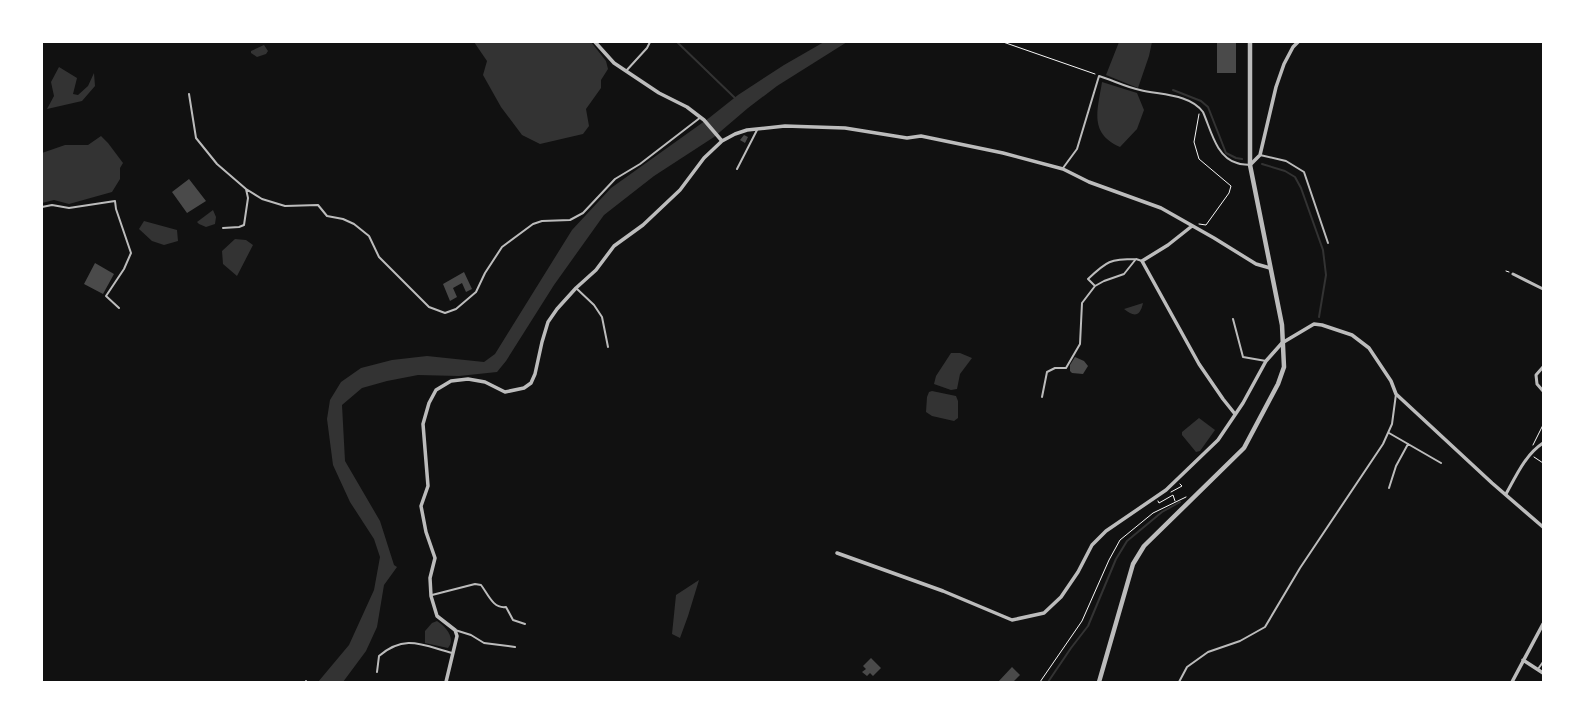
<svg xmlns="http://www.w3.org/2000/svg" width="1585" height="724" viewBox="0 0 1585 724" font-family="'Asap Condensed',sans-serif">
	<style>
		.water { fill: #333 }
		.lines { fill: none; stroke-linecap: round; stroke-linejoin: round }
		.stream { stroke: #333; stroke-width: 2 }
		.building { fill: #4a4a4a }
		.path { stroke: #f5f5f5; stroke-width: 1 }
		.service { stroke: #bcbcbc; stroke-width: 2 }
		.pedestrian { stroke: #bcbcbc; stroke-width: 3 }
		.minor { stroke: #bcbcbc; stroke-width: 3.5 }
		.tertiary { stroke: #bcbcbc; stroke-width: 4.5 }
	</style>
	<rect width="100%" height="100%" fill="#111"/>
	<!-- water -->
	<path class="water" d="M 474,42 L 591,42 L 606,61 L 608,69 L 601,80 L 601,88 L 586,109 L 589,126 L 583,134 L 540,144 L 522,135 L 501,107 L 483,75 L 487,61 Z
		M 824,42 L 847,42 L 777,86 L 748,108 L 714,137 L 654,176 L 604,215 L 554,285 L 506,361 L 497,372 L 459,376 L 418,375 L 387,381 L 362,388 L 342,405 L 345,461 L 380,521 L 394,565 L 397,567 L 384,585 L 377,627 L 366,651 L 343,682 L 318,682 L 349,645 L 374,590 L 380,557 L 374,539 L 350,502 L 333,465 L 327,419 L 330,400 L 341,382 L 361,368 L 392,360 L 427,356 L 484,362 L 495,354 L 572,230 L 611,188 L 709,118 L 738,95 L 784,65 Z
		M 1119,42 L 1152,42 L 1149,56 L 1138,88 L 1106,75 Z
		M 264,45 L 268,51 L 266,54 L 257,57 L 251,53 L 251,51 Z
		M 59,67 L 77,78 L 73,94 L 78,95 L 88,86 L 94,73 L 95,86 L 82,101 L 47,109 L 54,96 L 51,82 Z
		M 1102,82 L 1137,93 L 1144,110 L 1137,129 L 1120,147 C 1088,133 1098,109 1102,82 Z
		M 101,136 L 108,143 L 123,163 L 120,168 L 120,179 L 112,192 L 69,204 L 54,200 L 42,203 L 42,153 L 65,145 L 88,145 Z
		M 213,210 L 216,217 L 215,224 L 206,227 L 199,224 L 197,222 Z
		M 144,221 L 177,230 L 178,241 L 164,245 L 152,241 L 139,229 Z
		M 235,239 L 246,240 L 253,245 L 237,276 L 223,264 L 222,251 Z
		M 1143,303 C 1140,317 1134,317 1124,309 Z
		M 951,353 L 960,353 L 972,358 L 960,374 L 957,389 L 951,390 L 934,384 L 936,376 Z
		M 932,391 L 956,396 L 958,401 L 958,418 L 954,421 L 932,416 L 926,412 L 927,397 L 929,392 Z
		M 1199,418 L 1215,430 L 1200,451 L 1196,452 L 1182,435 L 1182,432 Z
		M 699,580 L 688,616 L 680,638 L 672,634 L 676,595 Z
		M 437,621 C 446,627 456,638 448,648 L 425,643 L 425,631 L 432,623 Z"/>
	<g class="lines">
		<!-- stream -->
		<path class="stream" d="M 677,42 L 736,99
			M 1173,90 L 1201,101 L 1208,107 L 1226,153 L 1236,158 L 1242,159
			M 1262,164 L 1285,171 L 1295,177 L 1301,188 L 1323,250 L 1326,275 L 1319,317
			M 1048,682 L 1071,648 L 1088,626 L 1116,559 L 1127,541 L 1162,512 L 1180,502"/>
	</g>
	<!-- building -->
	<path class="building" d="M 1217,42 L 1236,42 L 1236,73 L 1217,73 Z
		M 744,135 L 748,137 L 745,143 L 740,140 Z
		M 189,179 L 206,201 L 187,213 L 172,192 Z
		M 95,263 L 114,274 L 103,294 L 84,284 Z
		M 464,272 L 472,289 L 466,292 L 462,283 L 453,288 L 457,297 L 450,301 L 443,284 Z
		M 1075,357 L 1084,361 L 1088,366 L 1083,374 L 1072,373 L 1070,371 L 1070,365 Z
		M 871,658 L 881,668 L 873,676 L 870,673 L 867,676 L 862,672 L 866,669 L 863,666 Z
		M 1012,667 L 1020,675 L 1013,682 L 998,682 Z"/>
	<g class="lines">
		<!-- path -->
		<path class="path" d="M 1003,42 L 1095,74
			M 1199,114 L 1194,142 L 1199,159 L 1231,186 L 1229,193 L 1206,225 L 1199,224
			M 1506,271 L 1509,272
			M 1533,445 L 1543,425
			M 1534,457 L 1543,463
			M 1171,492 L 1182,486 L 1180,484
			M 1158,501 L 1159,503 L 1173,495 L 1175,501
			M 1040,682 L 1082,621 L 1109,560 L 1120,540 L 1153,513 L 1186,497"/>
		<!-- service -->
		<path class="service" d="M 626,71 L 647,48 L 650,42
			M 189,94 L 196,138 L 217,164 L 246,189 L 248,198 L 244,225 L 239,227 L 223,228
			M 1260,155 L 1286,161 L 1304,172 L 1328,243
			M 1063,168 L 1077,149 L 1099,76 C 1112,80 1126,87 1140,90 C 1161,95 1190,94 1203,112 C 1211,130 1216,157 1237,163 C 1241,165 1246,164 1250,165
			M 737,169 L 757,130
			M 246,189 L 262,199 L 285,206 L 318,205 L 327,216 L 343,219 L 354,224 L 369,236 L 379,257 L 429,307 L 445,313 L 456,309 L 476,292 L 485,273 L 502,247 L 533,224 L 542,221 L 570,220 L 583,213 L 615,179 L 640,164 L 701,117
			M 42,207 L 52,205 L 69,208 L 115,201 L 116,209 L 131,253 L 124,269 L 106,296 L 119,308
			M 1095,286 L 1088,279 C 1107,261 1110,259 1136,259
			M 576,288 L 594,305 L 602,317 L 608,347
			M 1233,319 L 1243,357 L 1266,361
			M 1042,397 L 1047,372 L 1055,368 L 1066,368 L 1080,344 L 1082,303 L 1095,286 L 1104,281 L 1124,274 L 1136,259 L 1142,261
			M 1389,433 L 1441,463
			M 1389,488 L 1396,466 L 1408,444
			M 432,595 L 475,584 L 481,585 C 488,594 493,609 506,607 L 513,620 L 525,624
			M 455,630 L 471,635 L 484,643 L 515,647
			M 1538,669 L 1543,662
			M 377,672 L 379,656 C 405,634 422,645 452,653
			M 306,681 L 306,682
			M 1179,682 L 1187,667 L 1208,652 L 1240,641 L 1265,627 L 1300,568 L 1383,444 L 1392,424 L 1396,394"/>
		<!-- pedestrian -->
		<path class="pedestrian" d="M 1513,274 L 1543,289
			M 1543,367 L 1536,375 L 1537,384 L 1543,391
			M 1506,494 C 1516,476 1525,455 1543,443"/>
		<!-- minor -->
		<path class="minor" d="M 595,42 L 614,63 L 659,93 L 687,107 L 704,120 L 722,141
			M 1250,165 L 1260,155 L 1276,87 L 1284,64 L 1293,47 L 1298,42
			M 1192,226 L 1168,245 L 1142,261 L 1199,364 L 1223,399 L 1235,414
			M 837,553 L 943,591 L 1012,620 L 1044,613 L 1061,597 L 1078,572 L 1092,545 L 1106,531 L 1166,490 L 1218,440 L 1243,403 L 1266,361 L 1282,343 L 1314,324 L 1322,325 L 1352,335 L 1369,348 L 1391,381 L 1396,394 L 1492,483 L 1543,527
			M 1523,660 L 1543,673
			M 446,682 L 457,636 L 455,630 L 437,616 L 431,596 L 430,578 L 435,558 L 426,532 L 421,506 L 428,486 L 423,424 L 429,403 L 436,390 L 451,381 L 468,379 L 485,382 L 505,392 L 524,388 L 531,383 L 535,374 L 542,342 L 548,322 L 557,309 L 576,288 L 596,270 L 614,246 L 643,225 L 680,190 L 704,158 L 722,141 L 735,134 L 747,130 L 785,126 L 845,128 L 907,138 L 921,136 L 1003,153 L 1063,169 L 1089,182 L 1161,208 L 1214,238 L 1256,264 L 1270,268
			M 1512,682 L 1543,624"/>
		<!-- tertiary -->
		<path class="tertiary" d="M 1099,682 L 1133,564 L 1144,546 L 1244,448 L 1278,384 L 1284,367 L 1282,325 L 1250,165 L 1250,42"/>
	</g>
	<!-- border -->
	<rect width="1585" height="724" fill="none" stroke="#ffffff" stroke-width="86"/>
</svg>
